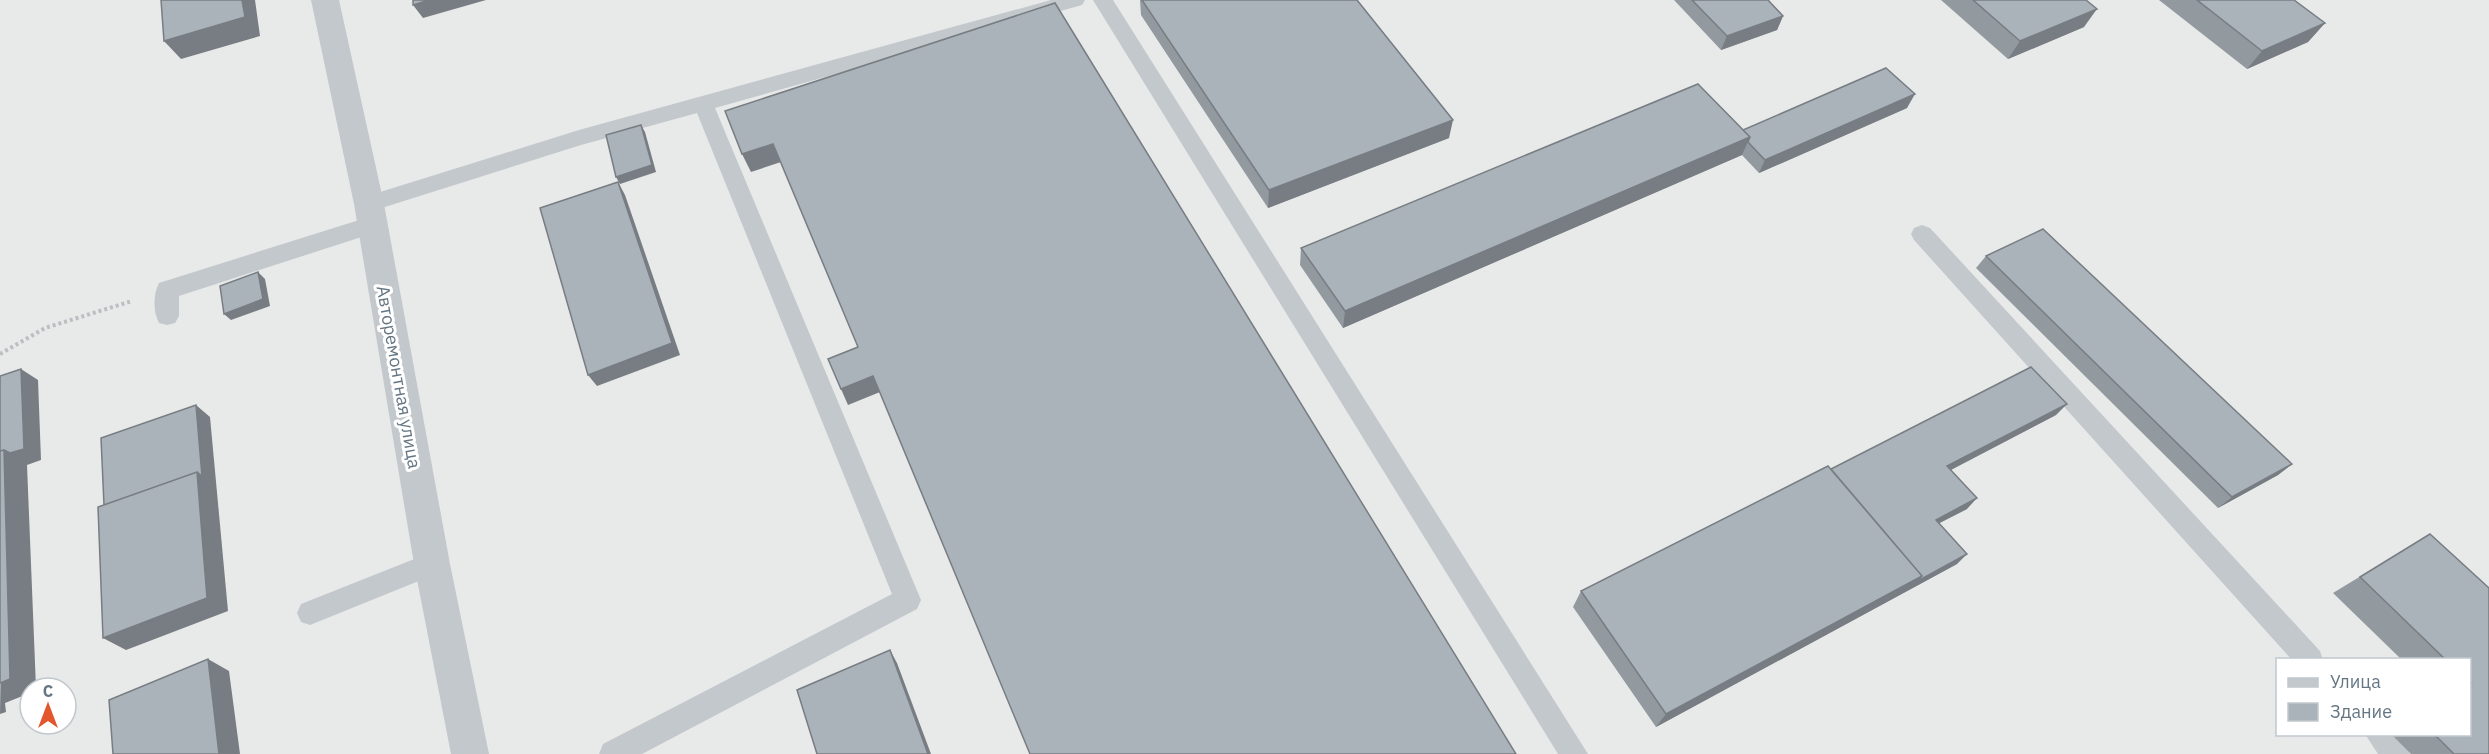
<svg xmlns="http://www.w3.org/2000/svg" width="2489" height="754" viewBox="0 0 2489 754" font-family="'IBM Plex Sans',sans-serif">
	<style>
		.built { fill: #e8e9e9; fill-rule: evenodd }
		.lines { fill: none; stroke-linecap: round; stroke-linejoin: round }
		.path { stroke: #bbbfc2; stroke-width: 4; stroke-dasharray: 3 3; stroke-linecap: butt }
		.service { fill: #c3c8cc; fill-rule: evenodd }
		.tertiary { fill: #c3c8cc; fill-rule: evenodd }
		.wall { fill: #929a9f }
		.shaded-wall { fill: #777d82 }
		.building { fill: #aab3b9; stroke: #777d82; stroke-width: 1.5 }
		.labels { text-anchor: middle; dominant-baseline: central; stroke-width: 6; stroke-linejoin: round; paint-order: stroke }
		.street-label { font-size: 18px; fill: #657683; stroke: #fff }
	</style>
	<rect width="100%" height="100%" fill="#fafaf8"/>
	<!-- built -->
	<path class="built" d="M 0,0 L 2489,0 L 2489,754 L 0,754 ZM 2278,660 L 2470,660 L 2470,734 L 2278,734 ZM 30,688 L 66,688 L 66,724 L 30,724 Z"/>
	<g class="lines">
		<!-- path -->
		<path class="path" d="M 0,354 L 45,328 L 132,301"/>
		<!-- service -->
		<path class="service" d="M 1051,0 L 1085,0 L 1082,5 L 715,108 L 921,600 L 917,609 L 642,754 L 599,754 L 603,744 L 892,594 L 697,113 L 581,145 L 369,212 L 361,210 L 358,204 L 361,198 L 579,130 Z
			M 1093,0 L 1113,0 L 1588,754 L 1558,754 Z
			M 372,216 L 380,219 L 383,225 L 380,231 L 179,296 L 179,316 L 175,323 L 167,325 L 159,323 C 153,312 153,294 159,283 Z
			M 1922,225 L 1930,228 L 2320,651 L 2323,660 L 2292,660 L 1914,240 L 1911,234 L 1914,228 Z
			M 432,552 L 441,556 L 445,564 L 441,572 L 310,625 L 301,622 L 297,613 L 301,604 Z
			M 2365,734 L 2398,734 L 2406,744 L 2410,754 L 2378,754 Z"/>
		<!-- tertiary -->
		<path class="tertiary" d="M 311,0 L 339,0 L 384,204 L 450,564 L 489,754 L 451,754 L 414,564 L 354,204 Z"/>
	</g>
	<!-- wall -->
	<path class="wall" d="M 1140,0 L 1357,0 L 1449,138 L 1268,208 L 1141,15 Z
		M 1674,0 L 1768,0 L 1783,16 L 1777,30 L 1721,50 Z
		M 1941,0 L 2086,0 L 2084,27 L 2008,59 Z
		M 2159,0 L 2294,0 L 2325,23 L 2308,42 L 2247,69 Z
		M 1907,108 L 1759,173 L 1742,155 L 1343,328 L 1300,265 L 1301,248 L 1743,130 Z
		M 1986,256 L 2292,464 L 2278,475 L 2218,508 L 1976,268 Z
		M 2056,415 L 1951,470 L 1967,509 L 1939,523 L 1957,564 L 1656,727 L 1573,607 L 1581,591 L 1831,469 Z
		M 2430,534 L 2489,588 L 2489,754 L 2411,754 L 2392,735 L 2469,735 L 2469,660 L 2402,660 L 2333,593 Z"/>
	<!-- shaded-wall -->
	<path class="shaded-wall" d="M 242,0 L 255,0 L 260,36 L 181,59 L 164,41 Z
		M 429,0 L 486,0 L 423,18 L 413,5 Z
		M 2097,9 L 2084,27 L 2008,59 L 2020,41 Z
		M 1783,16 L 1777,30 L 1721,50 L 1727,36 Z
		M 2325,23 L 2308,42 L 2247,69 L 2262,51 Z
		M 1915,94 L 1907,108 L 1759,173 L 1765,160 Z
		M 1453,120 L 1449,138 L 1268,208 L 1269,190 Z
		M 641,125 L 645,132 L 656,172 L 620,184 L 616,177 Z
		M 1750,137 L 1742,155 L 1343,328 L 1345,311 Z
		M 773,144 L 781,162 L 751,172 L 742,154 Z
		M 618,182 L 625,195 L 680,355 L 597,386 L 588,375 Z
		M 258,272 L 265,279 L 270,306 L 231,320 L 224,314 Z
		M 21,369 L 38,380 L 41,460 L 27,465 L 36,688 L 30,688 L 30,693 L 5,703 L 6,712 L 0,714 L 4,450 Z
		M 873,376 L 880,392 L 848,405 L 841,389 Z
		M 2067,404 L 2056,415 L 1937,477 L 1947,466 Z
		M 196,405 L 210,417 L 228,611 L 126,650 L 103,638 Z
		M 2292,464 L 2278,475 L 2218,508 L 2232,497 Z
		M 1977,498 L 1967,509 L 1926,530 L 1936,520 Z
		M 1967,554 L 1957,564 L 1656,727 L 1666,714 L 1922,576 Z
		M 890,650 L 897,663 L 931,754 L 928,754 Z
		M 208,659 L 229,671 L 240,754 L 219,754 Z"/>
	<!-- building -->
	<path class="building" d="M 161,0 L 242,0 L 245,17 L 164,41 Z
		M 413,0 L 429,0 L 413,5 Z
		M 1142,0 L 1357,0 L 1453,120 L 1269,190 Z
		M 1692,0 L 1768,0 L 1783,16 L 1727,36 Z
		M 1973,0 L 2086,0 L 2097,9 L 2020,41 Z
		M 2197,0 L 2294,0 L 2325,23 L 2262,51 Z
		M 1055,3 L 1516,754 L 1030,754 L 873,376 L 841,389 L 828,359 L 858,347 L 773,144 L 742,154 L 725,111 Z
		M 1886,68 L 1915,94 L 1765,160 L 1748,142 L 1750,137 L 1743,130 Z
		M 1698,84 L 1750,137 L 1345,311 L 1301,248 Z
		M 641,125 L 652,165 L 616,177 L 606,135 Z
		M 618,182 L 672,343 L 588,375 L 540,208 Z
		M 2043,229 L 2292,464 L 2232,497 L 1986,256 Z
		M 258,272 L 263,299 L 224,314 L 220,286 Z
		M 2031,367 L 2067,404 L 1947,466 L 1977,498 L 1936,520 L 1967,554 L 1916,582 L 1922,576 L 1831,469 Z
		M 21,369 L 24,449 L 10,453 L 4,450 L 0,451 L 0,376 Z
		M 196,405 L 202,476 L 197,472 L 104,505 L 101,438 Z
		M 4,450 L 10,679 L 0,683 L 0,451 Z
		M 1828,466 L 1922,576 L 1666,714 L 1581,591 Z
		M 197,472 L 207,598 L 103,638 L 98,507 Z
		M 2430,534 L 2489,588 L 2489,754 L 2454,754 L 2435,735 L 2469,735 L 2469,684 L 2471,683 L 2469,682 L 2469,660 L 2446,660 L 2360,577 Z
		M 890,650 L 928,754 L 817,754 L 797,690 Z
		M 208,659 L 219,754 L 113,754 L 109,700 Z"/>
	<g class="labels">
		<!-- street labels -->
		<g class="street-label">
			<text transform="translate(399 377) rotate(80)">Авторемонтная улица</text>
		</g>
	</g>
	<!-- legend -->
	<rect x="2276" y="658" width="195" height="78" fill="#ffffff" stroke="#c1c8cd" stroke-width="1.5"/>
	<rect x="2288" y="678" width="30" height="9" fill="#c3c8cc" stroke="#c1c8cd" stroke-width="1.5"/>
	<text x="2330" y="688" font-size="18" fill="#657683">Улица</text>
	<rect x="2288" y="703" width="30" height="18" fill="#aab3b9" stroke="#c1c8cd" stroke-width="1.5"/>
	<text x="2330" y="718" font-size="18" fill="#657683">Здание</text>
	<!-- north arrow -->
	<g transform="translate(48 706)"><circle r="28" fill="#ffffff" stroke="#c1c8cd" stroke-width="1.5"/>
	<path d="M0-4.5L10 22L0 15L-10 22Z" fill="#e4572e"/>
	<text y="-9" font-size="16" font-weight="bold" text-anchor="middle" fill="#657683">С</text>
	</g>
</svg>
